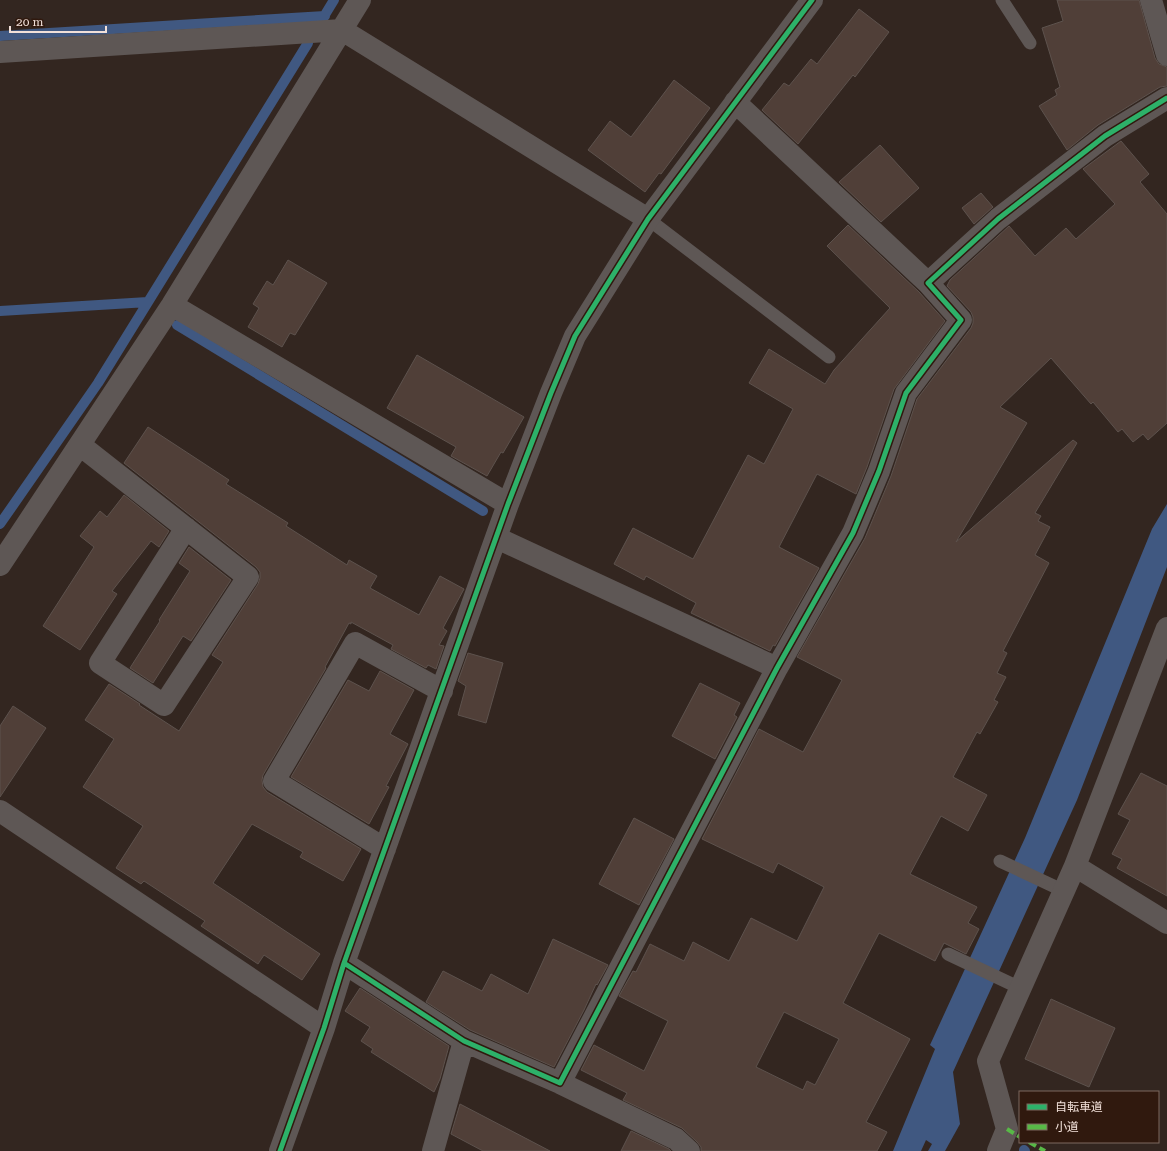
<svg xmlns="http://www.w3.org/2000/svg" width="1167" height="1151" viewBox="0 0 1167 1151" font-family="'Roboto Serif','Noto Sans JP',serif">
	<style>
		.water { fill: #405881 }
		.lines { fill: none; stroke-linecap: round; stroke-linejoin: round }
		.stream { stroke: #405881; stroke-width: 10 }
		.building { fill: #503f38; stroke: #5d524d; fill-rule: evenodd }
		.lane { stroke: #5e5755; stroke-width: 13 }
		.street { stroke: #5e5755; stroke-width: 22 }
		.quiet { stroke: #58b947; stroke-width: 4; stroke-dasharray: 8 4; stroke-linecap: butt }
		.cycleway-casing { stroke: #30190e; stroke-width: 8 }
		.cycleway { stroke: #2db169; stroke-width: 5 }
	</style>
	<rect width="100%" height="100%" fill="#332620"/>
	<!-- water -->
	<path class="water" d="M 1167,504 L 1167,567 L 1077,800 L 953,1072 L 960,1124 L 945,1151 L 928,1151 L 932,1144 L 926,1140 L 921,1151 L 893,1151 L 935,1049 L 930,1045 L 1025,838 L 1152,529 Z"/>
	<g class="lines">
		<!-- stream -->
		<path class="stream" d="M 323,18 L 334,0
			M 0,36 L 325,16
			M 0,311 L 148,302
			M 177,325 L 483,511
			M 0,524 L 98,383 L 308,43
			M 1024,1150 L 1025,1151"/>
	</g>
	<!-- building -->
	<path class="building" d="M 1057,0 L 1139,0 L 1155,58 L 1159,64 L 1167,67 L 1167,86 L 1160,87 L 1098,125 L 1067,150 L 1039,106 L 1057,95 L 1055,90 L 1060,87 L 1042,28 L 1063,21 Z
		M 859,9 L 889,32 L 855,77 L 853,75 L 798,144 L 762,110 L 784,83 L 789,86 L 811,59 L 817,64 Z
		M 674,80 L 710,108 L 661,174 L 659,173 L 645,192 L 588,150 L 610,121 L 631,137 Z
		M 1121,141 L 1149,174 L 1140,182 L 1167,214 L 1167,423 L 1148,440 L 1143,434 L 1133,442 L 1122,429 L 1118,432 L 1093,402 L 1091,404 L 1051,358 L 1000,407 L 1027,423 L 956,542 L 1073,440 L 1077,443 L 1035,513 L 1041,516 L 1038,521 L 1050,527 L 1035,555 L 1049,563 L 1003,651 L 1007,653 L 997,673 L 1006,677 L 994,700 L 998,702 L 980,734 L 977,732 L 953,777 L 987,795 L 968,831 L 941,816 L 910,874 L 977,907 L 968,923 L 979,929 L 966,954 L 944,943 L 935,961 L 879,933 L 843,1003 L 910,1039 L 866,1122 L 887,1132 L 877,1151 L 701,1151 L 701,1147 L 697,1142 L 682,1128 L 623,1100 L 627,1093 L 581,1070 L 594,1045 L 644,1071 L 668,1021 L 619,996 L 633,971 L 636,972 L 650,944 L 684,961 L 693,942 L 729,961 L 751,918 L 797,941 L 824,887 L 778,863 L 773,873 L 702,839 L 759,729 L 803,752 L 842,680 L 797,657 L 865,538 L 891,476 L 917,399 L 971,328 L 973,323 L 973,317 L 971,312 L 947,286 L 950,280 L 1009,226 L 1035,256 L 1066,228 L 1076,239 L 1115,204 L 1083,169 ZM 784,1012 L 839,1039 L 815,1085 L 807,1081 L 803,1090 L 756,1067 Z
		M 880,145 L 919,188 L 881,222 L 839,182 Z
		M 981,193 L 993,207 L 974,224 L 962,208 Z
		M 848,225 L 919,292 L 945,321 L 894,389 L 867,467 L 856,494 L 817,474 L 779,547 L 819,568 L 775,646 L 773,645 L 770,651 L 691,613 L 696,603 L 646,576 L 644,580 L 614,564 L 633,528 L 693,559 L 748,455 L 764,464 L 793,409 L 749,383 L 769,349 L 825,384 L 834,370 L 890,308 L 827,246 Z
		M 288,260 L 327,283 L 295,335 L 290,333 L 282,347 L 248,327 L 259,308 L 253,304 L 267,281 L 273,285 Z
		M 417,355 L 524,417 L 503,453 L 501,452 L 487,476 L 451,456 L 456,447 L 387,408 Z
		M 148,427 L 229,480 L 226,484 L 288,523 L 286,526 L 347,565 L 349,560 L 377,576 L 370,588 L 419,615 L 440,576 L 464,589 L 443,628 L 447,631 L 439,645 L 444,646 L 436,669 L 428,665 L 426,668 L 391,649 L 393,645 L 351,622 L 351,624 L 349,623 L 325,667 L 326,668 L 263,775 L 262,780 L 263,787 L 267,792 L 361,849 L 343,881 L 300,857 L 303,852 L 252,824 L 213,883 L 320,954 L 302,980 L 264,955 L 258,964 L 201,926 L 205,921 L 144,881 L 141,884 L 116,868 L 143,826 L 83,787 L 114,739 L 85,720 L 109,684 L 140,704 L 139,705 L 179,731 L 223,662 L 212,655 L 258,584 L 260,578 L 260,572 L 256,567 L 124,463 Z
		M 124,495 L 169,531 L 159,547 L 151,541 L 112,591 L 117,594 L 80,650 L 43,626 L 94,547 L 80,536 L 100,511 L 107,517 Z
		M 189,547 L 231,580 L 191,641 L 183,636 L 153,683 L 130,668 L 160,621 L 159,620 L 190,571 L 179,563 Z
		M 468,653 L 503,663 L 486,723 L 458,715 L 466,686 L 458,681 Z
		M 380,671 L 414,690 L 390,734 L 408,744 L 386,786 L 389,787 L 369,824 L 291,777 L 348,680 L 369,691 Z
		M 700,683 L 740,703 L 734,715 L 737,717 L 715,759 L 672,736 Z
		M 13,706 L 46,728 L 0,797 L 0,726 Z
		M 1141,773 L 1167,786 L 1167,896 L 1117,868 L 1122,859 L 1112,854 L 1130,820 L 1118,814 Z
		M 634,818 L 674,839 L 639,905 L 599,884 Z
		M 553,939 L 608,965 L 597,985 L 596,984 L 584,1010 L 554,1067 L 470,1030 L 426,1002 L 443,971 L 482,991 L 491,974 L 528,994 Z
		M 360,988 L 449,1046 L 440,1079 L 434,1092 L 371,1052 L 373,1049 L 361,1041 L 370,1027 L 345,1011 Z
		M 1051,999 L 1115,1028 L 1089,1087 L 1025,1059 Z
		M 460,1104 L 550,1151 L 483,1151 L 451,1134 Z
		M 631,1131 L 669,1149 L 671,1151 L 621,1151 Z"/>
	<g class="lines">
		<!-- lane -->
		<path class="lane" d="M 1002,0 L 1030,43
			M 648,219 L 829,357
			M 1000,861 L 1064,891
			M 948,954 L 1020,988"/>
		<!-- street -->
		<path class="street" d="M 1151,0 L 1167,55
			M 0,52 L 342,30 L 648,219
			M 735,102 L 928,283
			M 172,305 L 508,504
			M 80,445 L 248,577 L 164,705 L 100,663 L 186,528
			M 497,538 L 777,668
			M 0,565 L 172,305 L 360,0
			M 0,811 L 324,1028
			M 385,849 L 274,781 L 355,643 L 442,691
			M 1075,866 L 1167,923
			M 344,963 L 464,1041 L 560,1083 L 777,668 L 853,533 L 879,471 L 906,393 L 961,320 L 928,283 L 998,219 L 1105,136 L 1167,98
			M 560,1083 L 676,1139 L 689,1151
			M 280,1151 L 324,1028 L 344,963 L 508,504 L 551,393 L 575,336 L 648,219 L 812,0
			M 433,1151 L 464,1041
			M 998,1151 L 1007,1129 L 988,1061 L 1075,866 L 1167,628"/>
		<!-- quiet -->
		<path class="quiet" d="M 1007,1129 L 1020,1137
			M 1029,1142 L 1045,1151"/>
		<!-- cycleway casing -->
		<g class="cycleway-casing">
			<path id="cycleway" d="M 344,963 L 464,1041 L 560,1083 L 777,668 L 853,533 L 879,471 L 906,393 L 961,320 L 928,283 L 998,219 L 1105,136 L 1167,98
				M 280,1151 L 324,1028 L 344,963 L 508,504 L 551,393 L 575,336 L 648,219 L 812,0"/>
		</g>
		<!-- cycleway -->
		<use href="#cycleway" class="cycleway"/>
	</g>
	<!-- legend -->
	<rect x="1019" y="1091" width="140" height="52" fill="#30190e" stroke="#7d695f"/>
	<rect x="1027" y="1104" width="20" height="6" fill="#2db169" stroke="#7d695f"/>
	<text x="1055" y="1111" font-size="12" fill="#f1e0d9">自転車道</text>
	<rect x="1027" y="1124" width="20" height="6" fill="#58b947" stroke="#7d695f"/>
	<text x="1055" y="1131" font-size="12" fill="#f1e0d9">小道</text>
	<!-- scale -->
	<path d="M10 26v6h96v-6" fill="none" stroke="#f1e0d9" stroke-width="2"/>
	<text x="16" y="26" font-size="12" fill="#f1e0d9" stroke="#30190e" stroke-width="3" paint-order="stroke">20 m</text>
</svg>
